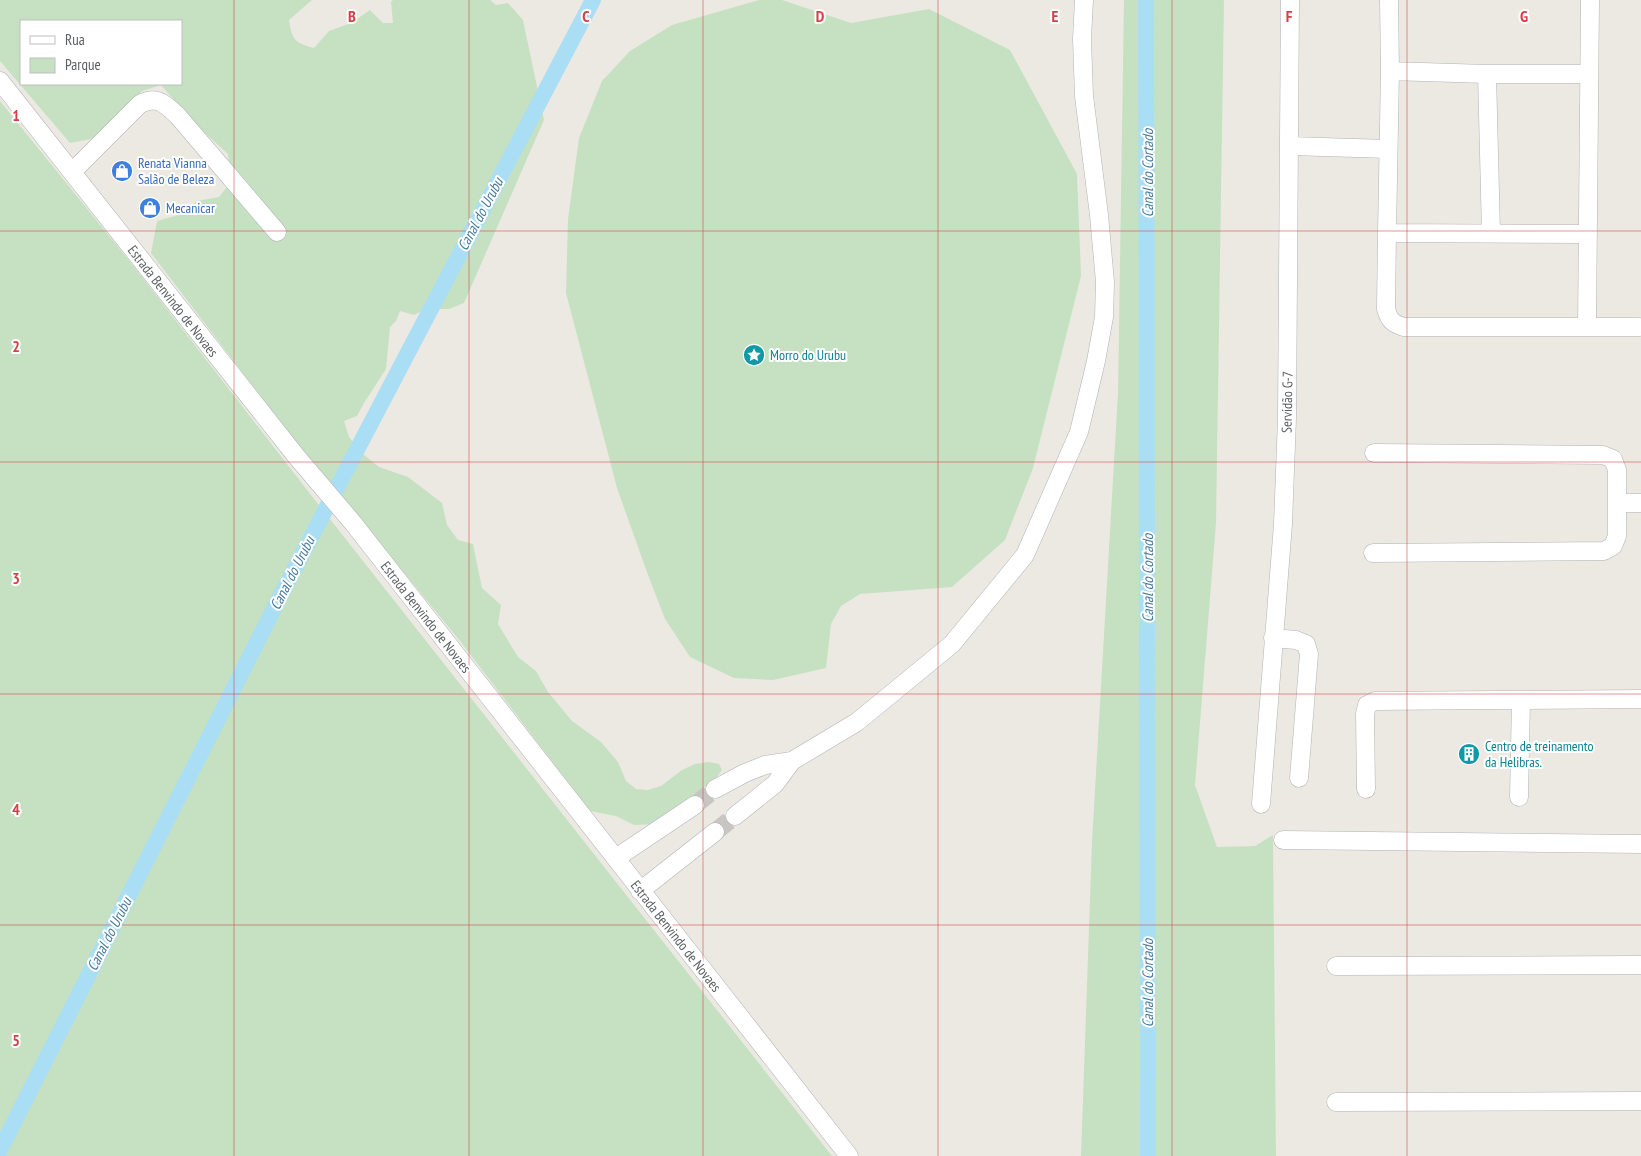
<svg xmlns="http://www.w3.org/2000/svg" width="1641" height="1156" viewBox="0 0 1641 1156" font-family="'PT Sans Narrow',sans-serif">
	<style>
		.green { fill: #c6e1c1; fill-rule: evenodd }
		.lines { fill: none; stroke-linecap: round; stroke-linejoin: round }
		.canal { stroke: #a9def5; stroke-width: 16 }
		.minor-tunnel { stroke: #c8c6c3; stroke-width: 18; stroke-dasharray: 18 9; stroke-linecap: butt }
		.minor-casing { stroke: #b0b3b6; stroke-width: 19 }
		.minor { stroke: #fff; stroke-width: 18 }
		.grid { fill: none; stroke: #d63f47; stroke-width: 1; stroke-opacity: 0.55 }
		.labels { text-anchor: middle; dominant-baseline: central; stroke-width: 4; stroke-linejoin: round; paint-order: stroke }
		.shop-label { font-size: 14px; fill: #366cbe; stroke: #fff; text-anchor: start }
		.street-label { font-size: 14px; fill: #5b5f62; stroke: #fff }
		.culture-label { font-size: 14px; fill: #0d838f; stroke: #fff; text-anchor: start }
		.water-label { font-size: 15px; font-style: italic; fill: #467b9c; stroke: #fff }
		.grid-label { font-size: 16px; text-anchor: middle; font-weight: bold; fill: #d63f47; stroke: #fff; stroke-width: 4; stroke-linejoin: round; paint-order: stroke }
	</style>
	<rect width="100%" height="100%" fill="#ece9e3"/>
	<!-- green -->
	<path class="green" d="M 0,0 L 312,0 L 289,20 C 292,40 295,43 314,48 L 329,31 L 351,23 L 370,10 L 383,23 L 393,23 L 391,2 L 393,0 L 490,0 L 496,5 L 508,3 L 523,20 L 544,120 L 464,303 L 449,309 L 426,309 L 414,315 L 400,311 L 396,321 L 390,327 L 386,369 L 364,403 L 357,416 L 344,421 L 349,437 L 363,454 L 379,467 L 408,477 L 442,503 L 447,525 L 458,540 L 473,544 L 482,588 L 501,605 L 498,624 L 518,657 L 536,671 L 548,692 L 572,721 L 601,742 L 618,762 L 626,781 L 636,789 L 648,790 L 661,786 L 682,770 L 695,764 L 709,762 L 719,764 L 722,770 L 716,778 L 656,824 L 634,825 L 616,816 L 590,811 L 460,641 L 278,419 L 151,253 L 157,221 L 182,214 L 197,201 L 219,197 L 230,183 L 228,154 L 194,123 L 161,85 L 142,91 L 117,118 L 91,139 L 70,143 L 0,61 ZM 21,21 L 181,21 L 181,84 L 21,84 Z
		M 759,0 L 782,0 L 851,23 L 929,9 L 1010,50 L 1077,174 L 1081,276 L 1033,468 L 1005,540 L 952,587 L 860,594 L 841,606 L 831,624 L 826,668 L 773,680 L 734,678 L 690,657 L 665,619 L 648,575 L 617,488 L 566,293 L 568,219 L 579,138 L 602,81 L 630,51 L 672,25 Z
		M 1124,0 L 1224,0 L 1216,523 L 1195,785 L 1217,847 L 1255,846 L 1273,835 L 1276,1156 L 1081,1156 L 1092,842 L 1118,393 Z
		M 0,101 L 135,268 L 311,495 L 832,1156 L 0,1156 Z"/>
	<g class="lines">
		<!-- canal -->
		<path class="canal" d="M 1146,0 L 1148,1156
			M 0,1150 L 286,585 L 593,0"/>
		<!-- minor-tunnel -->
		<path class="minor-tunnel" d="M 695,805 L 715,789
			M 715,832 L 735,816"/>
		<!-- minor casing -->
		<g class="minor-casing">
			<path id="minor" d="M 1389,0 L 1390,71 L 1387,233 L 1588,234
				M 1390,71 L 1487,74 L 1589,74
				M 1487,74 L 1491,233
				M 0,81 L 296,456 L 353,523 L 849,1156
				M 1290,146 L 1388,149
				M 72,172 L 140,104 C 157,95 165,104 177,115 L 277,232
				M 1387,233 L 1386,309 C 1389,320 1393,324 1404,327 L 1639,327
				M 1587,327 L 1590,0
				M 1618,503 L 1641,503
				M 1373,553 L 1604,551 L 1613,546 L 1617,536 L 1617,470 L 1613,459 L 1603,455 L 1374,453
				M 1273,638 L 1296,640 L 1306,644 L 1309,654 L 1299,778
				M 715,789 L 745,773 L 765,765 L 792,761 L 857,722 L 952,644 L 1025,555 L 1079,432 L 1096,361 L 1104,317 L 1105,282 L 1099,215 L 1084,96 L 1082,39 L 1084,0
				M 1366,789 L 1365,714 L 1367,705 L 1375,701 L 1641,699
				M 1519,797 L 1521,700
				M 1261,804 L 1283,524 L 1287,418 L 1290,0
				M 735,816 L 775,784 L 792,761
				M 1283,840 L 1641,844
				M 616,858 L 695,805
				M 640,891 L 715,832
				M 1336,966 L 1641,965
				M 1336,1102 L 1641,1101"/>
		</g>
		<!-- minor -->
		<use href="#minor" class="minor"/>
	</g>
	<!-- grid -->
	<path class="grid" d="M 234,0 L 234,1156M 469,0 L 469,1156M 703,0 L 703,1156M 938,0 L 938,1156M 1172,0 L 1172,1156M 1407,0 L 1407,1156M 0,231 L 1641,231M 0,462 L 1641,462M 0,694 L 1641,694M 0,925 L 1641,925"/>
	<!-- icons -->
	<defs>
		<g id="shop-disc" transform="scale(1.125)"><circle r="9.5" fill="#3f7fe0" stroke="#fff"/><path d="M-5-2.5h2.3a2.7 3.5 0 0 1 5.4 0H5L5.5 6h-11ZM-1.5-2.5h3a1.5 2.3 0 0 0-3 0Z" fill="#fff"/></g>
		<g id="sight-disc" transform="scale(1.125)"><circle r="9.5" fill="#0f9aa8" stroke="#fff"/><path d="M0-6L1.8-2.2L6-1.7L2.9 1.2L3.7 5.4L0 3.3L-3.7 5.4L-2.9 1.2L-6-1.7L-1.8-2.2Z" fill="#fff"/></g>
		<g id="building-disc" transform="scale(1.125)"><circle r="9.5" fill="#0f9aa8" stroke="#fff"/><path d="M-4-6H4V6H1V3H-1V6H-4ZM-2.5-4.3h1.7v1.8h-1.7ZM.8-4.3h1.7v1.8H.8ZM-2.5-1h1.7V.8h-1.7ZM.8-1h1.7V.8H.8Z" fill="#fff"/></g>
	</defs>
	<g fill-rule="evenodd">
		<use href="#shop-disc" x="122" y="171"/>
		<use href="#shop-disc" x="150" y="208"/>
		<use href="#sight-disc" x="754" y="355"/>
		<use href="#building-disc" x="1469" y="754"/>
	</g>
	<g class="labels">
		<!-- shop labels -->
		<g class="shop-label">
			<text x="138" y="163">Renata Vianna<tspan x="138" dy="16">Salão de Beleza</tspan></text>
			<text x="166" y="208">Mecanicar</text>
		</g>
		<!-- street labels -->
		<g class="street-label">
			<text transform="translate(173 301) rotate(52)">Estrada Benvindo de Novaes</text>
			<text transform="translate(1287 402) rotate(-89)">Servidão G-7</text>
			<text transform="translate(426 617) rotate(52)">Estrada Benvindo de Novaes</text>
			<text transform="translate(676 936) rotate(52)">Estrada Benvindo de Novaes</text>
		</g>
		<!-- culture labels -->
		<g class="culture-label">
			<text x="770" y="355">Morro do Urubu</text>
			<text x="1485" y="746">Centro de treinamento<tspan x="1485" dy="16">da Helibras.</tspan></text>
		</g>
		<!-- water labels -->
		<g class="water-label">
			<text transform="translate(1147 173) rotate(-90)">Canal do Cortado</text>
			<text transform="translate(480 214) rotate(-62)">Canal do Urubu</text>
			<text transform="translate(292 573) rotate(-63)">Canal do Urubu</text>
			<text transform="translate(1147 578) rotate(-90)">Canal do Cortado</text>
			<text transform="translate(109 934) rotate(-63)">Canal do Urubu</text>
			<text transform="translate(1147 983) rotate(-90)">Canal do Cortado</text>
		</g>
	</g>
	<g class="grid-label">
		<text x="352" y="22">B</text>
		<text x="586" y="22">C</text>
		<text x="820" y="22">D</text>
		<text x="1055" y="22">E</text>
		<text x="1289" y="22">F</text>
		<text x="1524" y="22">G</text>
		<text x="16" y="121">1</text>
		<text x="16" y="352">2</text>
		<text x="16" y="584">3</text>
		<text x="16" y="815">4</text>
		<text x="16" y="1046">5</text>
	</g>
	<!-- legend -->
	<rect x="20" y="20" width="162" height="65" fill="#ffffff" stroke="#bdbfc0"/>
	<rect x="30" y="36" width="25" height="8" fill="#ffffff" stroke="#bdbfc0"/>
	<text x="65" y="45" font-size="15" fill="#5b5f62">Rua</text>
	<rect x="30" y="58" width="25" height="15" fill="#c6e1c1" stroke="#bdbfc0"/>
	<text x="65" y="70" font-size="15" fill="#5b5f62">Parque</text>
</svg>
